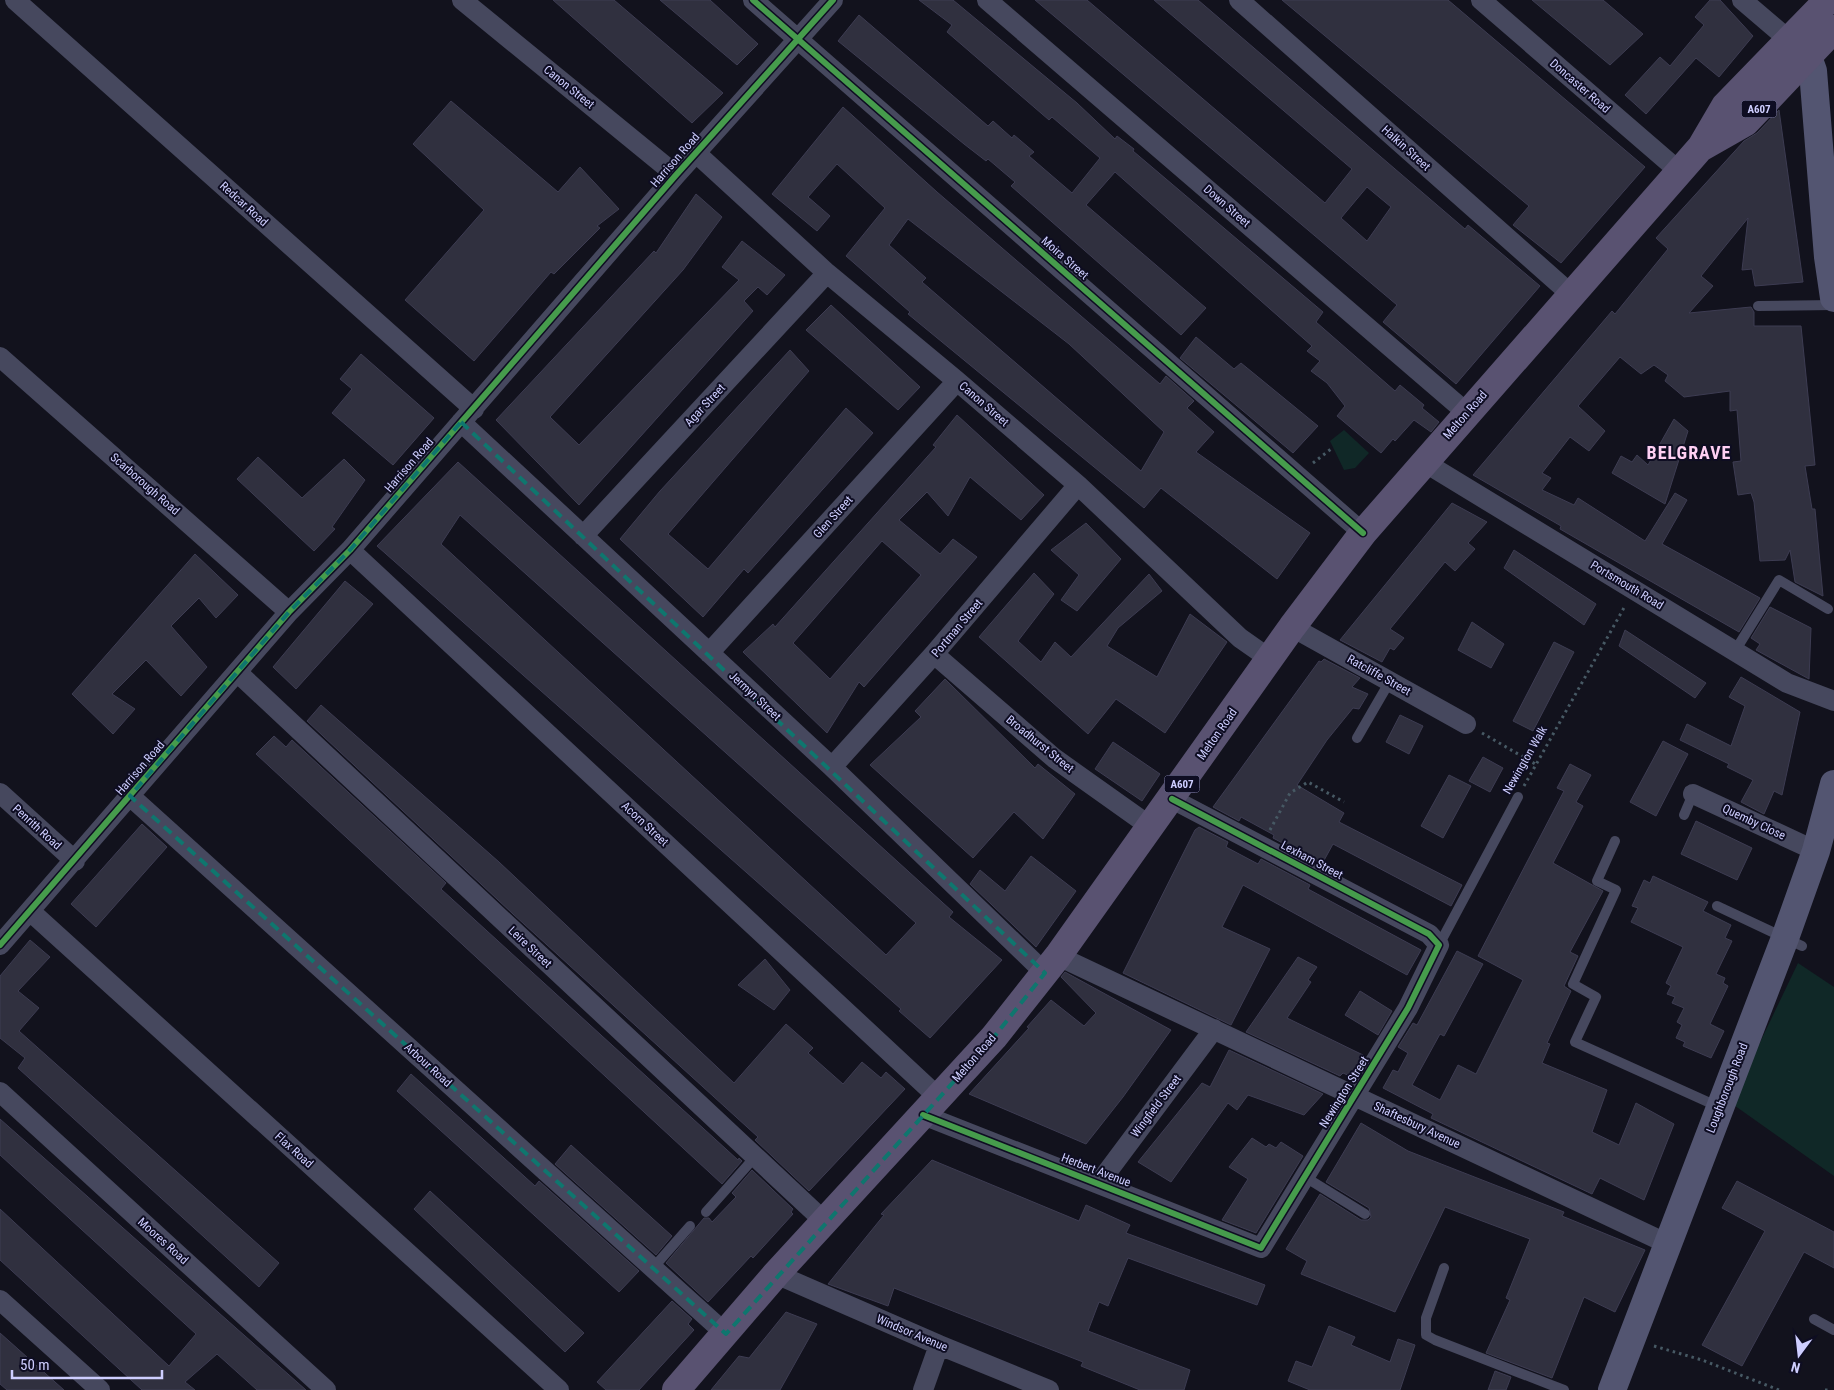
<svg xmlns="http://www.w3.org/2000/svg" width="1834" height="1390" viewBox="0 0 1834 1390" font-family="'Roboto Condensed',sans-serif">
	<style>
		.green { fill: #102827 }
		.building { fill: #30303f; stroke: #3d3c52; fill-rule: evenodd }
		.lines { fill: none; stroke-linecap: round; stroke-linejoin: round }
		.path { stroke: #475964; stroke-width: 3; stroke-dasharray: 2.5 4; stroke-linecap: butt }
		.lane { stroke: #46485e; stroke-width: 10 }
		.street { stroke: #46485e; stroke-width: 20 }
		.secondary { stroke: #535571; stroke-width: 28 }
		.primary { stroke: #595271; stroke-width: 28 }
		.cycleway-casing { stroke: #0e0d22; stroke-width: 9 }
		.cycleway { stroke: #469c4c; stroke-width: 6 }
		.marked { fill: none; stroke: #0f766e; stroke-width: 4; stroke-dasharray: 10 6; stroke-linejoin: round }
		.labels { text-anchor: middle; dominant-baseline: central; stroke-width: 4; stroke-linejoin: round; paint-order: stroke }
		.shield { fill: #0e0d22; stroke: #9494bd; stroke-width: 1 }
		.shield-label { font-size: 11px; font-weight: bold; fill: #ceceff }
		.street-label { font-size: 12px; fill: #ceceff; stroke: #0e0d22 }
		.district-label { font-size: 18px; font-weight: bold; letter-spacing: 1px; fill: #ffd0f3; stroke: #0e0d22 }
	</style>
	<rect width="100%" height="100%" fill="#12121d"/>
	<!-- green -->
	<path class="green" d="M 1344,430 L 1369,453 L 1355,468 L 1344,470 L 1330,441 Z
		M 1798,963 L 1834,987 L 1834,1176 L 1731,1103 Z"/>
	<!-- building -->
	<path class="building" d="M 553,0 L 614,0 L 723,93 L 692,123 Z
		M 660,0 L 710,0 L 758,44 L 737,65 Z
		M 919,0 L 953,0 L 1077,103 L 1115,139 L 1117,136 L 1134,149 L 1133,151 L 1323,312 L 1316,322 L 1395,391 L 1400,385 L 1424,405 L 1422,408 L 1439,422 L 1431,432 L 1414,420 L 1395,441 L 1393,439 L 1381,453 L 1337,416 L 1345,406 L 1327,383 L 1311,371 L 1320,361 L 1307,351 L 1312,346 L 1115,172 L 1086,205 L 1206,308 L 1181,335 L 1011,186 L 1015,182 L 988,159 L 986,161 L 964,144 L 838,41 L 859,15 L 988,126 L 993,121 L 1012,138 L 1014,135 L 1034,152 L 1029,156 L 1072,193 L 1100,158 L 1052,117 L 1049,120 L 947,32 L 952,25 Z
		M 1035,0 L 1087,0 L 1325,203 L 1352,169 L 1154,0 L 1198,0 L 1465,229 L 1468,225 L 1540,286 L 1456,384 L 1383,322 L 1397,305 ZM 1367,187 L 1391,207 L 1367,241 L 1341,218 Z
		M 1282,0 L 1448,0 L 1645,167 L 1561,263 L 1513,225 L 1529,206 Z
		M 1532,0 L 1603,0 L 1643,34 L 1610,65 Z
		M 1710,0 L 1720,0 L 1753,36 L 1719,77 L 1696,58 L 1646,114 L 1625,95 L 1660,57 L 1670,66 L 1704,25 L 1695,17 Z
		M 451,101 L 558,192 L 580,167 L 619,209 L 597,226 L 600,228 L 554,274 L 551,272 L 474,361 L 405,300 L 484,210 L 413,144 Z
		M 843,107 L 937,192 L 1160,384 L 1166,376 L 1194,401 L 1187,408 L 1214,432 L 1196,452 L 1310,533 L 1277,579 L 1161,488 L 1144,508 L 908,314 L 910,312 L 846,256 L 885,208 L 837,164 L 808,197 L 830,216 L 817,231 L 772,194 ZM 908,219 L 1069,344 L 1164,432 L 1141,471 L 922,282 L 926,278 L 889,245 Z
		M 1779,110 L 1803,282 L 1755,286 L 1752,269 L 1742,270 L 1748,218 L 1701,276 L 1713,286 L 1689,313 L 1751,307 L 1754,312 L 1754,326 L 1801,326 L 1815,465 L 1805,466 L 1812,509 L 1815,509 L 1823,596 L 1795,582 L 1790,550 L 1785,560 L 1760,561 L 1754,502 L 1751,493 L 1738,495 L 1733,462 L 1741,461 L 1737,410 L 1730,411 L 1730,391 L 1684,397 L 1665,381 L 1668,375 L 1654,365 L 1641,374 L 1620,357 L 1578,406 L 1605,431 L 1589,451 L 1570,437 L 1542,473 L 1551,478 L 1542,490 L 1574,505 L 1578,498 L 1645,541 L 1675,493 L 1687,500 L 1662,544 L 1760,598 L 1739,632 L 1560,529 L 1561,526 L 1473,475 L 1612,311 L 1615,314 L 1668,249 L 1656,238 L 1744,141 L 1757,133 Z
		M 696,194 L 722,217 L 683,270 L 550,417 L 579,445 L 739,280 L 722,267 L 742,241 L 785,275 L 767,295 L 758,287 L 744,301 L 753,311 L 579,505 L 496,420 L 654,251 L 656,253 Z
		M 831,305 L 920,387 L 898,410 L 806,330 Z
		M 1196,337 L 1234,369 L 1241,363 L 1318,426 L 1293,453 L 1180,358 Z
		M 790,350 L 809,371 L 668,534 L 708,569 L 846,408 L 873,433 L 748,573 L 744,569 L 703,617 L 620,539 L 660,491 Z
		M 361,354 L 434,418 L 393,465 L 332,413 L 352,389 L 340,379 Z
		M 957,415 L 1044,495 L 1021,520 L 970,477 L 948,516 L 927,492 L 899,520 L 940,554 L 953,539 L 977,557 L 864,687 L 859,682 L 827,733 L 743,652 L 773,624 L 775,627 L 936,447 L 933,445 ZM 882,541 L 921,575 L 830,679 L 793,643 Z
		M 1674,419 L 1688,431 L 1665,504 L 1612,473 L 1621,456 L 1632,462 L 1637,455 L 1648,465 Z
		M 258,457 L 302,498 L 344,459 L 365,480 L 332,527 L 335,529 L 314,551 L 237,479 Z
		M 458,462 L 953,912 L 949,917 L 1002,960 L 930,1038 L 899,1011 L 901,1009 L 377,546 ZM 460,515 L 916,923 L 886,955 L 441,544 Z
		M 1452,503 L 1487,522 L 1468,543 L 1475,549 L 1455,571 L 1445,562 L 1390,629 L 1404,638 L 1394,650 L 1390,648 L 1382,662 L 1340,640 Z
		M 1086,523 L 1121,559 L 1077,611 L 1061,600 L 1079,575 L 1051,550 Z
		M 1514,550 L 1596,604 L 1584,625 L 1504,568 Z
		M 195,554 L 238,595 L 216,618 L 199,598 L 171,626 L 207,667 L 181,696 L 146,660 L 112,694 L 135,709 L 113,734 L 72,694 Z
		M 1034,573 L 1054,594 L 1018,641 L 1041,662 L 1055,642 L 1071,657 L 1149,574 L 1162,591 L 1118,628 L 1107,646 L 1157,677 L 1190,614 L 1227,642 L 1165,733 L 1116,699 L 1088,734 L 979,637 Z
		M 345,581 L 373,604 L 296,689 L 273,667 Z
		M 1770,607 L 1811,628 L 1809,679 L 1756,650 L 1760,644 L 1751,638 Z
		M 1472,622 L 1504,644 L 1491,668 L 1458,650 Z
		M 1625,630 L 1706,683 L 1695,698 L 1619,646 Z
		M 1554,642 L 1574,652 L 1533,731 L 1513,721 Z
		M 1324,659 L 1360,678 L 1352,687 L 1368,694 L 1359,709 L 1353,708 L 1327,740 L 1297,785 L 1344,813 L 1339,822 L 1462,885 L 1451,906 L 1333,844 L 1322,864 L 1273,838 L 1274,835 L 1241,817 L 1239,821 L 1213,807 L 1319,661 L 1321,662 Z
		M 1741,677 L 1800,712 L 1782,795 L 1774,791 L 1764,814 L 1741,802 L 1753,780 L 1727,767 L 1729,764 L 1680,740 L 1687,724 L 1731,746 L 1745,706 L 1729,697 Z
		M 945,679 L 1035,768 L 1038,764 L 1075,794 L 1043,839 L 1014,812 L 973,858 L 870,765 L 921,717 L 915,711 Z
		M 321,705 L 499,862 L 734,1083 L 786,1024 L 813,1048 L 808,1053 L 843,1084 L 862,1062 L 881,1078 L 886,1072 L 905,1089 L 809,1191 L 755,1140 L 758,1137 L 513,914 L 307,721 Z
		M 1400,715 L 1423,726 L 1409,754 L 1386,742 Z
		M 274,736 L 286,747 L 292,740 L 446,883 L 441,889 L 738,1160 L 739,1158 L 742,1161 L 722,1184 L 256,754 Z
		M 1663,741 L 1688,754 L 1656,816 L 1630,802 Z
		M 1113,742 L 1160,774 L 1142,801 L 1095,769 Z
		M 1483,757 L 1503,768 L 1490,792 L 1469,781 Z
		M 1570,764 L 1591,775 L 1576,802 L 1583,806 L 1553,863 L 1603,891 L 1570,952 L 1578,956 L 1564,986 L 1571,991 L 1547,1043 L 1550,1044 L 1542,1063 L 1607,1090 L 1592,1132 L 1619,1145 L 1636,1103 L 1674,1124 L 1644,1200 L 1600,1178 L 1592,1194 L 1431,1118 L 1433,1114 L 1383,1088 L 1393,1070 L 1398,1072 L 1408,1053 L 1398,1047 L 1413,1023 L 1417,1025 L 1457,951 L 1483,964 L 1444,1036 L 1440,1034 L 1412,1085 L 1440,1100 L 1458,1065 L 1476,1074 L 1523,980 L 1478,956 L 1564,791 L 1557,788 Z
		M 1449,775 L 1471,786 L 1443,838 L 1421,826 Z
		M 1696,821 L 1752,848 L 1737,880 L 1681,854 Z
		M 142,824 L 167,847 L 96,927 L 71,904 Z
		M 1199,827 L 1228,842 L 1226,847 L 1258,864 L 1261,859 L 1310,885 L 1308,889 L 1421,950 L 1407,975 L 1243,885 L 1222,927 L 1270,949 L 1231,1025 L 1123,973 L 1195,830 Z
		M 1031,856 L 1076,891 L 1036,947 L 970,884 L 980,870 L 1005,891 Z
		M 1653,876 L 1708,902 L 1703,911 L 1731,925 L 1725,938 L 1732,941 L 1716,974 L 1725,978 L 1723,983 L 1728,986 L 1710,1024 L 1724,1031 L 1711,1058 L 1683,1046 L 1685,1042 L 1676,1038 L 1682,1025 L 1677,1022 L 1684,1008 L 1672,1003 L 1675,997 L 1667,994 L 1671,986 L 1666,983 L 1683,947 L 1631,922 L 1638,908 L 1632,906 L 1644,880 L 1650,883 Z
		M 30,940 L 50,957 L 18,991 L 39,1008 L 19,1031 L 279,1263 L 259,1287 L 18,1068 L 25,1058 L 0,1038 L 0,976 Z
		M 1298,957 L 1317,967 L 1308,980 L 1311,982 L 1287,1018 L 1363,1055 L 1352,1077 L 1343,1073 L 1340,1076 L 1246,1032 Z
		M 765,959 L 790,990 L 774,1010 L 738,985 Z
		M 1065,972 L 1171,1030 L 1123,1097 L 1086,1144 L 969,1094 L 1029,1028 L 1027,1027 L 1051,1000 L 1084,1026 L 1096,1013 L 1061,977 Z
		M 1360,991 L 1392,1011 L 1378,1035 L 1345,1015 Z
		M 1229,1050 L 1323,1094 L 1304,1115 L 1248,1095 L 1237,1110 L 1228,1103 L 1171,1182 L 1138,1162 L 1202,1083 L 1210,1087 Z
		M 411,1074 L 535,1186 L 539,1181 L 639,1271 L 619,1292 L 397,1091 Z
		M 0,1119 L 306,1390 L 257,1390 L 217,1354 L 185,1382 L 195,1390 L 142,1390 L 0,1260 L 0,1209 L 169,1366 L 196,1334 L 0,1155 Z
		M 1361,1123 L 1408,1151 L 1564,1212 L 1562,1216 L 1645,1250 L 1615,1312 L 1584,1297 L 1552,1378 L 1486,1353 L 1510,1300 L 1506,1298 L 1530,1239 L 1445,1207 L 1395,1312 L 1301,1274 L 1307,1261 L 1286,1249 L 1320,1194 L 1361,1220 L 1368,1220 L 1371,1217 L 1369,1208 L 1326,1182 Z
		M 1252,1138 L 1266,1147 L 1269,1144 L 1276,1148 L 1281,1142 L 1303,1156 L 1256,1233 L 1222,1220 L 1248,1179 L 1229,1167 Z
		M 571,1145 L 672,1236 L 656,1255 L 555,1164 Z
		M 932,1160 L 1079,1221 L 1086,1205 L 1130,1225 L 1126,1233 L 1265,1285 L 1257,1305 L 1128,1258 L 1108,1306 L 1099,1302 L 1088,1331 L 1190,1370 L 1184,1390 L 1140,1390 L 1081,1366 L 1083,1362 L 894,1288 L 888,1306 L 828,1284 L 884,1215 L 881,1214 Z
		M 752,1170 L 793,1209 L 791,1212 L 793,1214 L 753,1258 L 751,1256 L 708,1302 L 666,1263 L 704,1218 L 709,1218 L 712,1222 L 736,1197 L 732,1193 Z
		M 1737,1181 L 1834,1232 L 1834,1268 L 1804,1252 L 1742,1366 L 1702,1345 L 1765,1231 L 1722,1208 Z
		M 430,1191 L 584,1333 L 565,1352 L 414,1209 Z
		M 672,1301 L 692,1319 L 688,1324 L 694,1330 L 639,1390 L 606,1390 L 597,1382 Z
		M 786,1312 L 817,1324 L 780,1390 L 711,1390 L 739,1356 L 749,1358 Z
		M 1329,1326 L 1355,1337 L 1351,1345 L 1390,1362 L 1398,1339 L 1415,1345 L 1400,1390 L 1310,1390 L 1288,1381 L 1296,1361 L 1312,1367 Z
		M 0,1333 L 64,1390 L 7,1390 L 0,1384 Z
		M 1495,1371 L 1511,1377 L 1506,1390 L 1488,1390 Z"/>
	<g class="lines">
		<!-- path -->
		<path class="path" d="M 1313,463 L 1331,449
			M 1482,733 L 1537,765
			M 1524,786 L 1625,606
			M 1270,830 L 1290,793 L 1308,782 L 1344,802
			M 1654,1346 L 1702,1360 L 1779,1390
			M 1825,1390 L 1828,1390"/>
		<!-- lane -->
		<path class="lane" d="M 1758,306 L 1834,305
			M 1735,651 L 1779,580 L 1828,609
			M 1357,738 L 1390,681
			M 1684,815 L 1693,794
			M 1615,841 L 1597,881 L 1616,890 L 1573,984 L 1596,997 L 1575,1042 L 1719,1107
			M 1717,906 L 1802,946
			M 1439,945 L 1518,797
			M 1305,1177 L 1365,1214
			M 706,1212 L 755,1157
			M 653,1268 L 690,1226
			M 1444,1268 L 1426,1318 L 1426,1335 L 1435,1340 L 1564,1390
			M 1814,1319 L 1834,1330"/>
		<!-- street -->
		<path class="street" d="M 15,0 L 474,409
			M 462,0 L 676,175
			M 753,0 L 1363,533
			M 987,0 L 1467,413
			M 1239,0 L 1573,296
			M 1481,0 L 1680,172
			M 1742,0 L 1789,40
			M 696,153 L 827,273 L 957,381 L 1078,485 L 1240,638 L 1270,659
			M 0,357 L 289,612
			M 461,422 L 832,767 L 1045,973
			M 1424,462 L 1787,683 L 1834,701
			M 583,536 L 827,273
			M 350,550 L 939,1098
			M 1292,627 L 1466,724
			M 709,653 L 957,381
			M 934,654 L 1054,758 L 1151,827
			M 237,672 L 824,1221
			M 832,767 L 934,654 L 1078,485
			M 0,793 L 75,861
			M 1693,794 L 1816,851
			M 130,796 L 726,1334
			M 30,911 L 559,1390
			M 0,945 L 289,612 L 350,550 L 676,175 L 833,0
			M 1058,956 L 1668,1244
			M 0,1092 L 326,1390
			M 923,1115 L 1261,1248 L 1408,1008 L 1439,945 L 1429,934 L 1172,799
			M 1099,1183 L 1214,1029
			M 776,1274 L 939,1345 L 1049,1390
			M 0,1300 L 100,1390
			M 923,1390 L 939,1345"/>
		<!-- secondary -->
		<path class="secondary" d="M 1808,57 L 1813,71 L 1828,257 L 1834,298
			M 1612,1390 L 1785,938 L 1816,851 L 1834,784"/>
		<!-- primary -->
		<path class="primary" d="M 1702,147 L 1746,122 L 1834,29
			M 676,1390 L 776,1274 L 994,1037 L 1058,956 L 1292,627 L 1363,533 L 1701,147 L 1725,106 L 1828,0"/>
		<!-- cycleway casing -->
		<g class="cycleway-casing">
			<path id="cycleway" d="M 753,0 L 1363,533
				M 0,945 L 289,612 L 350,550 L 676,175 L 833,0
				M 923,1115 L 1261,1248 L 1408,1008 L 1439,945 L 1429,934 L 1172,799"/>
		</g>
		<!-- cycleway -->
		<use href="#cycleway" class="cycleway"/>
	</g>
	<!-- marked area -->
	<path class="marked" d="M 461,422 L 1045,973 L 994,1037 L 726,1334 L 130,796 L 289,612 L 350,550 Z"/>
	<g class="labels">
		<!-- shield labels -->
		<g class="shield">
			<rect x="1741.5" y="100.5" width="35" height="17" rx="4"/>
			<rect x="1164.5" y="775.5" width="35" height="17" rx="4"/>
		</g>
		<g class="shield-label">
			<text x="1759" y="109">A607</text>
			<text x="1182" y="784">A607</text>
		</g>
		<!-- street labels -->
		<g class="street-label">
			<text transform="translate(1580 86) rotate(41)">Doncaster Road</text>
			<text transform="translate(569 87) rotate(39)">Canon Street</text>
			<text transform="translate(1406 148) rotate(42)">Halkin Street</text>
			<text transform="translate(675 160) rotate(-49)">Harrison Road</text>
			<text transform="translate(244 204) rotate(42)">Redcar Road</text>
			<text transform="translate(1227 206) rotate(41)">Down Street</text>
			<text transform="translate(1065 258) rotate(41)">Moira Street</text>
			<text transform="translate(984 404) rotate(41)">Canon Street</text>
			<text transform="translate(705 405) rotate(-47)">Agar Street</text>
			<text transform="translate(1465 415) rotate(-49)">Melton Road</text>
			<text transform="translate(409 465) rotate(-49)">Harrison Road</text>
			<text transform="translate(145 484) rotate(41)">Scarborough Road</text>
			<text transform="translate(833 517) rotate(-48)">Glen Street</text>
			<text transform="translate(1627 585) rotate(31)">Portsmouth Road</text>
			<text transform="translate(957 628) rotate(-50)">Portman Street</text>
			<text transform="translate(1379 675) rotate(29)">Ratcliffe Street</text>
			<text transform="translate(755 696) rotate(43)">Jermyn Street</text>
			<text transform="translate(1217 734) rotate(-55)">Melton Road</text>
			<text transform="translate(1040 744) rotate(39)">Broadhurst Street</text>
			<text transform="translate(1525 760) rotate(-60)">Newington Walk</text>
			<text transform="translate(140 768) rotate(-49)">Harrison Road</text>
			<text transform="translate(1754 822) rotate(25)">Quemby Close</text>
			<text transform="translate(645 824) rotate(43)">Acorn Street</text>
			<text transform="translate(37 827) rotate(42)">Penrith Road</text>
			<text transform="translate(1312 860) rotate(28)">Lexham Street</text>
			<text transform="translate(530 947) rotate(43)">Leire Street</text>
			<text transform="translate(974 1058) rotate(-49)">Melton Road</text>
			<text transform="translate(428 1065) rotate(42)">Arbour Road</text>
			<text transform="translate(1727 1088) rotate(-69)">Loughborough Road</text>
			<text transform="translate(1344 1092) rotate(-58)">Newington Street</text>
			<text transform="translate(1156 1106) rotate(-53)">Wingfield Street</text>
			<text transform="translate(1417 1125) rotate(25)">Shaftesbury Avenue</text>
			<text transform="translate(294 1150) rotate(42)">Flax Road</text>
			<text transform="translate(1096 1170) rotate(21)">Herbert Avenue</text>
			<text transform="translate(163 1241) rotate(42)">Moores Road</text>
			<text transform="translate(912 1333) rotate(23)">Windsor Avenue</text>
		</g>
		<!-- district labels -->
		<g class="district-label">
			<text x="1689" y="452">BELGRAVE</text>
		</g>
	</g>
	<!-- north arrow -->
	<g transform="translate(1799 1355) rotate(195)" stroke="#0e0d22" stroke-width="4" paint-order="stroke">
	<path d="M0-4L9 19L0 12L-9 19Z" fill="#ceceff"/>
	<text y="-8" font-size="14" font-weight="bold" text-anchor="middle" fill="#ceceff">N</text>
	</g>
	<!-- scale -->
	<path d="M12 1370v8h150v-8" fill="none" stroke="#ceceff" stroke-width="2.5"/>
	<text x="20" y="1370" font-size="15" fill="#ceceff" stroke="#0e0d22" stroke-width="4" paint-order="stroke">50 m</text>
</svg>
